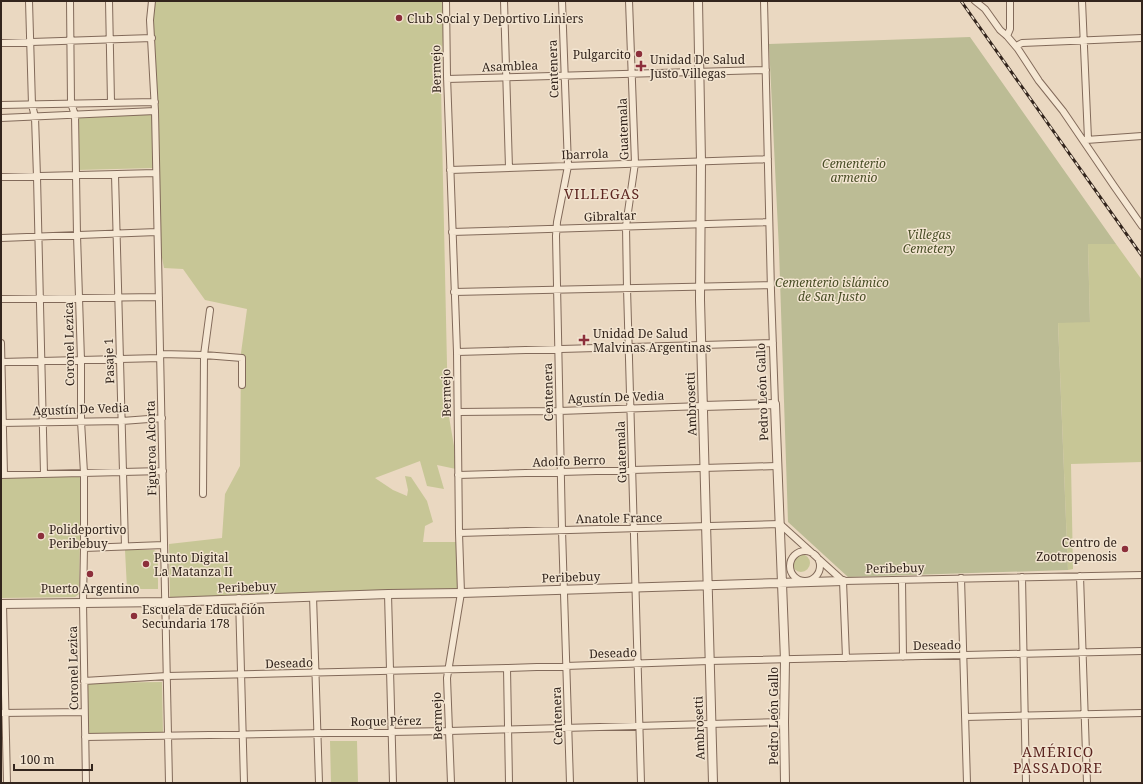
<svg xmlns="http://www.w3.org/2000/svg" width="1143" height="784" viewBox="0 0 1143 784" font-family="'Noto Serif',serif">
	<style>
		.green { fill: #c7c696 }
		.cemetery { fill: #bcbc95 }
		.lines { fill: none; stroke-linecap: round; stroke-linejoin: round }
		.minor-casing { stroke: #826a5a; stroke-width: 8 }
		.tertiary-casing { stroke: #826a5a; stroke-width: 10 }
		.minor { stroke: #f5e7d3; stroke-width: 6 }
		.tertiary { stroke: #f5e7d3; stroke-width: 8 }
		.rail-casing { stroke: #33251d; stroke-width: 3 }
		.rail { stroke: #f2e4d0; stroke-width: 1.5; stroke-dasharray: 4.5; stroke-linecap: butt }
		.poi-dot { fill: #8c2f3b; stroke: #f2e4d0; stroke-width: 1.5 }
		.labels { text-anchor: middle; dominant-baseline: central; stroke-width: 3; stroke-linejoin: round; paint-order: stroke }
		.poi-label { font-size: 12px; fill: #33251d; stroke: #f2e4d0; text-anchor: start }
		.street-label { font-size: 12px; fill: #33251d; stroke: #f2e4d0 }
		.park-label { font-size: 12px; font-style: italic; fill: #484d25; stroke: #f2e4d0 }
		.quarter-label { font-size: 14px; letter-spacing: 1px; fill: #5c2520; stroke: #f2e4d0 }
	</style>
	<rect width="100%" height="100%" fill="#ead8c1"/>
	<!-- green -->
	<path class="green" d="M 152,1 L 443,1 L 443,35 L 441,88 L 448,411 L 454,446 L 456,469 L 437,465 L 444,489 L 427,486 L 420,461 L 375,478 L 393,490 L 407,496 L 408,490 L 405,476 L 411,477 L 427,501 L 433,522 L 425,526 L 423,542 L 457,542 L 458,590 L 382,590 L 284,595 L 170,597 L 169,544 L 222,538 L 225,494 L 240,466 L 241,353 L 247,309 L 205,300 L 183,269 L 164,268 L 157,232 Z
		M 153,113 L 154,168 L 77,170 L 76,115 Z
		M 1088,244 L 1116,244 L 1142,280 L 1142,462 L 1071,464 L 1073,569 L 1068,570 L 1058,322 L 1090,322 Z
		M 79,476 L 81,479 L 79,594 L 75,597 L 1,598 L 1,478 Z
		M 125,550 L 154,550 L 158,553 L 158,589 L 127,589 Z
		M792 563a9 9 0 1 1 18 0a9 9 0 1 1-18 0Z
		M 162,682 L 163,734 L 87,735 L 86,683 Z
		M 330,741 L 357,741 L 358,782 L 331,783 Z"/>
	<!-- cemetery -->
	<path class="cemetery" d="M 970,37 L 1116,244 L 1088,244 L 1090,322 L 1058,323 L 1068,570 L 848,577 L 788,522 L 779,250 L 769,44 Z"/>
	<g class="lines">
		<!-- minor casing -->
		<g class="minor-casing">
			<path id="minor" d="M 29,1 L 32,105 L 35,117 L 37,177 L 44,474
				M 70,1 L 71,103 L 75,115 L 77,235 L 81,360 L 81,421 L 84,473 L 84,548 L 83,602 L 86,783
				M 109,1 L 111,102
				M 152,1 L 150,20 L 155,111 L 169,783
				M 446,1 L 447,76 L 457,352 L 459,533 L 461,593 L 447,678 L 451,783
				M 504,1 L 509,168
				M 562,1 L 568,166 L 557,222 L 556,236 L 562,530 L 570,783
				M 629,1 L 635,163 L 626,226 L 627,288 L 641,783
				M 764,1 L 771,291 L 775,404
				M 975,1 L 985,9 L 1000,30 L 1007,36 L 1018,49 L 1039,81 L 1063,111 L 1114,186 L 1142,226
				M 1082,1 L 1088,139
				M 1007,36 L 1010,29 L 1010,1
				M 1,43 L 152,38
				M 1016,46 L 1022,43 L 1142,38
				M 447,79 L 766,70
				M 1,105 L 155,102
				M 1,118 L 155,111
				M 1086,140 L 1142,136
				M 450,170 L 768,159
				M 115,175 L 125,546
				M 1,177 L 156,173
				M 452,232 L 769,222
				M 1,238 L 157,232
				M 454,292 L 771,285
				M 1,299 L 159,297
				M 210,310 L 204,355 L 242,358 L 242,385
				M 1,343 L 4,475
				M 457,352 L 773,343
				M 160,354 L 204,355 L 203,494
				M 1,362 L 160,358
				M 458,412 L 559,411 L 703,406
				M 1,423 L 122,421 L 162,418
				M 1,475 L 163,471
				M 458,475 L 777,466
				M 459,533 L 780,524 L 843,581
				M 84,548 L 164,545
				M790 566a15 15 0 1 1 30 0a15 15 0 1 1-30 0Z
				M 1080,576 L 1087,783
				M 1022,577 L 1026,783
				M 961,578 L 967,783
				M 902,580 L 903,657
				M 843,581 L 1142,575
				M 843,581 L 846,658
				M 388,594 L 393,783
				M 313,596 L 319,783
				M 239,598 L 244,783
				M 3,604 L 7,783
				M 507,668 L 509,783
				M 84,681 L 167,676 L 507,668 L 709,661 L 1142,651
				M 1,713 L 84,712
				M 965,717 L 1142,713
				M 85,737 L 449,731 L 784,722"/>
		</g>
		<!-- tertiary casing -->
		<g class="tertiary-casing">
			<path id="tertiary" d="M 698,1 L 701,162 L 700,300 L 713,783
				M 703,406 L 775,404 L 785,660 L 784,722 L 785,783
				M 1,604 L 166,602 L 388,594 L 461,593 L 843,581"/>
		</g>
		<!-- minor -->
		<use href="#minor" class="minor"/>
		<!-- tertiary -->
		<use href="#tertiary" class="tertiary"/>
		<!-- rail casing -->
		<g class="rail-casing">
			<path id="rail" d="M 961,1 L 1142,256"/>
		</g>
		<!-- rail -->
		<use href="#rail" class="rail"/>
	</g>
	<!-- markers -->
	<g class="poi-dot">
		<circle cx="399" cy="18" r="4"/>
		<circle cx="639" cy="54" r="4"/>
		<path d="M639 60h4v4h4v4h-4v4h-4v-4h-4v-4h4z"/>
		<path d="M582 334h4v4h4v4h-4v4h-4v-4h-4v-4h4z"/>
		<circle cx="41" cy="536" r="4"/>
		<circle cx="1125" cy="549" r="4"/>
		<circle cx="146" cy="564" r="4"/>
		<circle cx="90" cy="574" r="4"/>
		<circle cx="134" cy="616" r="4"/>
	</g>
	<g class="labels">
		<!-- poi labels -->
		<g class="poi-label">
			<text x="407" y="18">Club Social y Deportivo Liniers</text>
			<text x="631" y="54" text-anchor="end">Pulgarcito</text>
			<text x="650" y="59">Unidad De Salud<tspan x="650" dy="14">Justo Villegas</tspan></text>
			<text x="593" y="333">Unidad De Salud<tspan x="593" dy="14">Malvinas Argentinas</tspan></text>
			<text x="49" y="529">Polideportivo<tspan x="49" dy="14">Peribebuy</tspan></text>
			<text x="1117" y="542" text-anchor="end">Centro de<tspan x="1117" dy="14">Zootropenosis</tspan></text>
			<text x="154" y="557">Punto Digital<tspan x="154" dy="14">La Matanza II</tspan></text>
			<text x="90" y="588" text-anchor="middle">Puerto Argentino</text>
			<text x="142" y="609">Escuela de Educación<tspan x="142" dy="14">Secundaria 178</tspan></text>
		</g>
		<!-- street labels -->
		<g class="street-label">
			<text transform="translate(510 66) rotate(-2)">Asamblea</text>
			<text transform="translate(436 69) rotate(-91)">Bermejo</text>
			<text transform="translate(553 69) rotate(-92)">Centenera</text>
			<text transform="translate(623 129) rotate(-92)">Guatemala</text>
			<text transform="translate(585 154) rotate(-2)">Ibarrola</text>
			<text transform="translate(610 216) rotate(-2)">Gibraltar</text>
			<text transform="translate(69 344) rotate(-91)">Coronel Lezica</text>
			<text transform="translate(109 361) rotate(-92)">Pasaje 1</text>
			<text transform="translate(548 392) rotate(-91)">Centenera</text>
			<text transform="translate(762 392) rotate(-92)">Pedro León Gallo</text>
			<text transform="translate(446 393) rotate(-91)">Bermejo</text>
			<text transform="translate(616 397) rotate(-2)">Agustín De Vedia</text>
			<text transform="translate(691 404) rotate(-92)">Ambrosetti</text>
			<text transform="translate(81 409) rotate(-2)">Agustín De Vedia</text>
			<text transform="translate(151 448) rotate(-91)">Figueroa Alcorta</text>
			<text transform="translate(621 452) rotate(-92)">Guatemala</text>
			<text transform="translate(569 461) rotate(-2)">Adolfo Berro</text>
			<text transform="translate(619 518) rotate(-1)">Anatole France</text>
			<text transform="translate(895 568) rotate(-1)">Peribebuy</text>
			<text transform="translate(571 577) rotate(-2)">Peribebuy</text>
			<text transform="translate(247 587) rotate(-2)">Peribebuy</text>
			<text transform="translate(937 645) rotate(-1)">Deseado</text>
			<text transform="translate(613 653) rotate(-2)">Deseado</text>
			<text transform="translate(289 663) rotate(-2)">Deseado</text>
			<text transform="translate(73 668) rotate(-91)">Coronel Lezica</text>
			<text transform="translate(437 716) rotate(-92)">Bermejo</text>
			<text transform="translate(557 716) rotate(-92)">Centenera</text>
			<text transform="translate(773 716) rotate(-90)">Pedro León Gallo</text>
			<text transform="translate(386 721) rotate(-1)">Roque Pérez</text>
			<text transform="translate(699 728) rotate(-92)">Ambrosetti</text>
		</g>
		<!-- park labels -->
		<g class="park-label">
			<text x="854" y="163">Cementerio<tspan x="854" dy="14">armenio</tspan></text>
			<text x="929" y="234">Villegas<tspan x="929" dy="14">Cemetery</tspan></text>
			<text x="832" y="282">Cementerio islámico<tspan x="832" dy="14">de San Justo</tspan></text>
		</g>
		<!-- quarter labels -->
		<g class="quarter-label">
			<text x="602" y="193">VILLEGAS</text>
			<text x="1058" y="751">AMÉRICO<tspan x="1058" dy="16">PASSADORE</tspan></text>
		</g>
	</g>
	<!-- border -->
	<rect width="1143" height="784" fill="none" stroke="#33251d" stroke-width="4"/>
	<!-- scale -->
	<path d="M14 764v6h78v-6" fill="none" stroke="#33251d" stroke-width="2"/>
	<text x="20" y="764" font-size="12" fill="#33251d" stroke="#f2e4d0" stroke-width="3" paint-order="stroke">100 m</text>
</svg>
